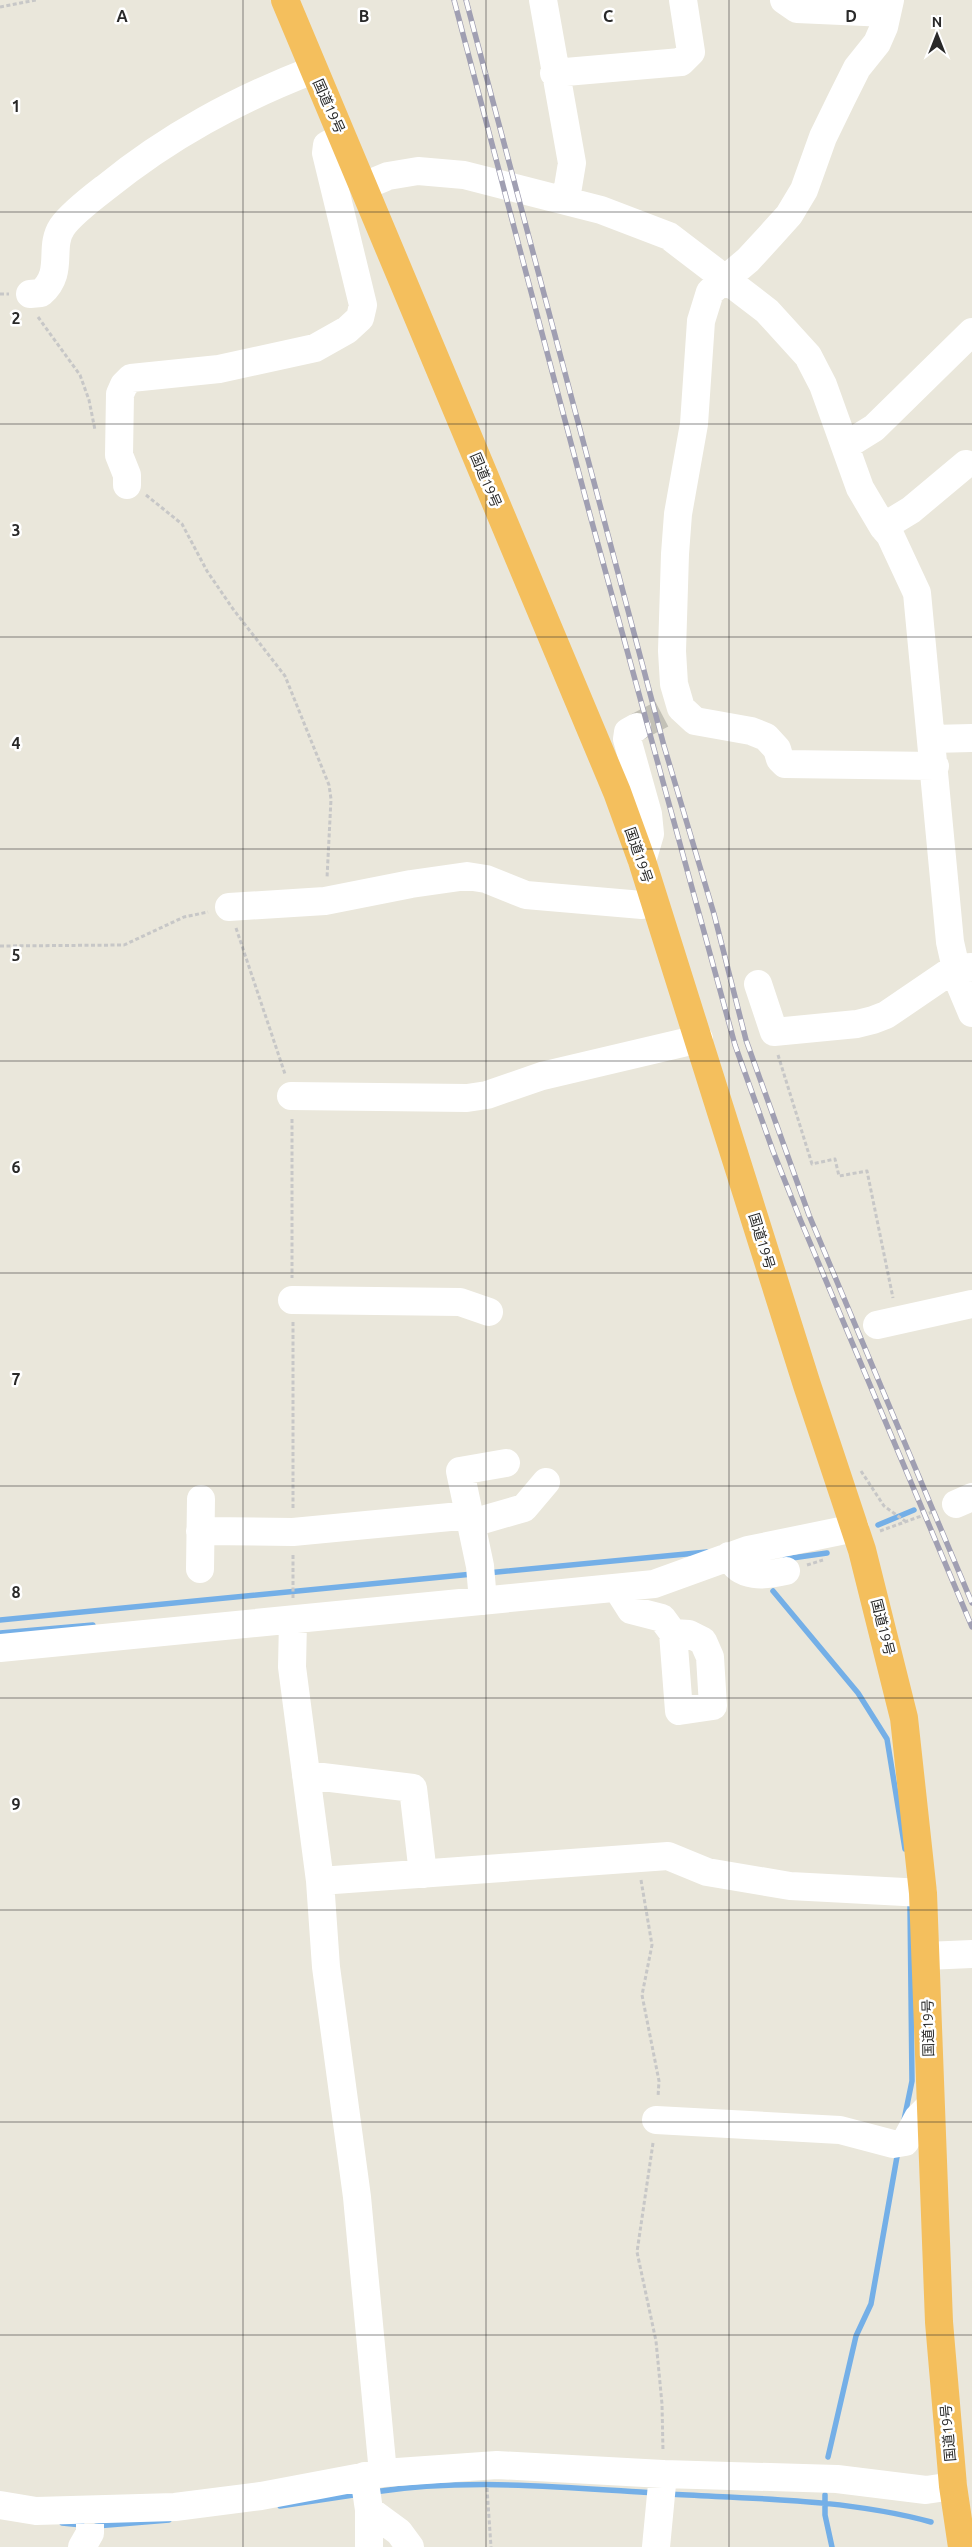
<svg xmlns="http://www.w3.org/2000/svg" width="972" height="2547" viewBox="0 0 972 2547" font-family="Ubuntu,'Noto Sans JP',sans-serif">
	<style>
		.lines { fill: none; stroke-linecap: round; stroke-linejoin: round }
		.stream { stroke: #74afe7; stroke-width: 5.5 }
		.minor-tunnel { stroke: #c3c1b7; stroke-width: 28; stroke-dasharray: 28 14; stroke-linecap: butt }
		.path { stroke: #c7c7c7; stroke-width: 3; stroke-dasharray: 4 2.5; stroke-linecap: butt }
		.minor { stroke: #fff; stroke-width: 28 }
		.highway { stroke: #f4bf5d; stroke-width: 28 }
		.rail-casing { stroke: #a09fb2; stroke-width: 5.5 }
		.rail { stroke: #fff; stroke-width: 4; stroke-dasharray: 11; stroke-linecap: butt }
		.grid { fill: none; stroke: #292929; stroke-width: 1; stroke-opacity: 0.55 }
		.labels { text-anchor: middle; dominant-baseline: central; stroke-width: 5; stroke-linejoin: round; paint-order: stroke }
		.street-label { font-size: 14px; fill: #292929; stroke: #fff }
		.grid-label { font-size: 16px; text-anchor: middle; font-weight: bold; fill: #292929; stroke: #fff; stroke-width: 5; stroke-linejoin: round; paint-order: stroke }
	</style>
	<rect width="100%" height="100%" fill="#eae7db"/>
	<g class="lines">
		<!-- stream -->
		<path class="stream" d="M 878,1525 L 914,1510
			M 785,1559 L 827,1553
			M 487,1573 L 707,1552
			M 773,1591 L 858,1693 L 887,1739 L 905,1849
			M 0,1620 L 473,1574
			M 0,1633 L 93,1625
			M 904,2120 L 912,2081 L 910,1905
			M 828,2457 L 856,2336 L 871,2304 L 898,2151
			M 374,2492 C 467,2478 560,2487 654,2493
			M 668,2494 C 756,2499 847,2499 931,2522
			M 825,2495 L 825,2515 L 832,2547
			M 280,2506 L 360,2494
			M 62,2523 L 82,2525
			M 96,2526 L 169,2520"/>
		<!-- minor-tunnel -->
		<path class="minor-tunnel" d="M 637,727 L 662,714 L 667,708"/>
		<!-- path -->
		<path class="path" d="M 0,7 L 36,0
			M 0,294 L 9,294
			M 38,317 L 80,375 L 89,400 L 95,430
			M 146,495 L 182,524 L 207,571 L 233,609 L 285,676 L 329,785 L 331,799 L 327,878
			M 236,928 L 285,1074
			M 0,946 L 124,945 L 184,917 L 208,912
			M 778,1055 L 812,1164 L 835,1159 L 839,1176 L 867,1171 L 893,1298
			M 292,1119 L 292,1278
			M 293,1322 L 293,1510
			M 861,1471 L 884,1506 L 905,1521
			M 880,1531 L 935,1511
			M 807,1565 L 823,1560
			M 293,1598 L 293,1554
			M 641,1880 L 652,1945 L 642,1995 L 659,2081 L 658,2097
			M 653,2143 L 637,2252 L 656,2341 L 662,2404 L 663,2451
			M 487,2488 L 491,2547"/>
		<!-- minor -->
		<path class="minor" d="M 543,0 L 572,163 L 566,199
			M 784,0 L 797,9 L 887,13
			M 890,0 L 884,27 L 877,43 L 857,68 L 842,98 L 823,137 L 804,190 L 789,215 L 771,235 L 748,260 L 710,292 L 701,321 L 694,424 L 678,514 L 675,554 L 672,651 L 674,684 L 681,708 L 695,721 L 751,731 L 766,737 L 777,749 L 780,759 L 785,764 L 935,766
			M 554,73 L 681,62 L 691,52 L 683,0
			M 364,186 L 388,176 L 418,171 L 464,175 L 601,210 L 669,236 L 767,311 L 808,356 L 823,385 L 860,488 L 883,527 L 890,535 L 917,593 L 950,942 L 959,982 L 972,1013
			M 30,294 L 41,293 C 65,272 48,248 62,227 C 71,214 92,198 105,188 C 169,136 236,100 313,70
			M 845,446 L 874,428 L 972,332
			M 127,485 L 127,475 L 119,455 L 120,394 L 124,385 L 131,378 L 219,369 L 315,348 L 347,330 L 360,318 L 363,305 L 326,153 L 327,145 L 342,137
			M 883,527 L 911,510 L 966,464
			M 637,727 L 628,732 L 627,739 L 648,814 L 650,834 L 642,861
			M 932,739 L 972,738
			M 229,907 L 325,901 L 411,884 L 467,876 L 486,879 L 526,895 L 642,905 L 654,901
			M 758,984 L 774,1032 L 857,1024 L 873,1020 L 886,1015 L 955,968 L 972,967
			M 291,1096 L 467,1098 L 487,1095 L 542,1076 L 699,1039
			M 292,1300 L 460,1302 L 489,1312
			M 877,1325 L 972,1304
			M 956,1504 L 972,1497
			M 472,1523 L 524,1508 L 546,1482
			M 200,1531 L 293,1532 L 471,1515
			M 729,1556 C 740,1579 765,1576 786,1571
			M 200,1569 L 201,1499
			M 617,1588 L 631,1610 L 662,1618 L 673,1633 L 679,1711 L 713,1706 L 710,1657 L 703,1641 L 689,1634 L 673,1633
			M 483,1601 L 480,1566 L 460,1471 L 506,1463
			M 293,1621 L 292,1667 L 320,1881 L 326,1967 L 357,2197 L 383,2473
			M 0,1648 L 654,1584 L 748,1550 L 855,1528
			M 306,1775 L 413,1788 L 423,1874
			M 320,1881 L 668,1856 L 707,1872 L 790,1886 L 923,1893
			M 926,1956 L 972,1954
			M 656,2120 L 840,2130 L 893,2144 L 905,2142 L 918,2118 L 930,2106
			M 364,2476 L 369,2510 L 399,2532 L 410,2547
			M 0,2505 L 36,2511 L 175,2507 L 261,2496 L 383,2473 L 497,2465 L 663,2474 L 837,2479 L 926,2490 L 953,2486
			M 369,2510 L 369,2547
			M 82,2547 L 90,2533 L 90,2511
			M 656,2547 L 663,2474"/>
		<!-- highway -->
		<path class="highway" d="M 285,0 L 617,792 L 642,861 L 807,1385 L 862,1550 L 904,1718 L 923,1893 L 939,2322 L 953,2486 L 962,2547"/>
		<!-- rail casing -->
		<g class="rail-casing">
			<path id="rail" d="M 454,0 L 590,515 L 735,1045 L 773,1151 L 800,1219 L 972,1627
				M 466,0 L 664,746 L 714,914 L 746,1040 L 809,1215 L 972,1603"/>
		</g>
		<!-- rail -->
		<use href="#rail" class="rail"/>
	</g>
	<!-- grid -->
	<path class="grid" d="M 243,0 L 243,2547M 486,0 L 486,2547M 729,0 L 729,2547M 0,212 L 972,212M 0,424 L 972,424M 0,637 L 972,637M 0,849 L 972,849M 0,1061 L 972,1061M 0,1273 L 972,1273M 0,1486 L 972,1486M 0,1698 L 972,1698M 0,1910 L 972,1910M 0,2122 L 972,2122M 0,2335 L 972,2335"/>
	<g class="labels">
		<!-- street labels -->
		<g class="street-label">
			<text transform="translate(329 106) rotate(66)">国道19号</text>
			<text transform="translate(486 480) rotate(67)">国道19号</text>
			<text transform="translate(639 855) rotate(71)">国道19号</text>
			<text transform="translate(762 1241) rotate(73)">国道19号</text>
			<text transform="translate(883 1627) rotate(76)">国道19号</text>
			<text transform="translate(928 2028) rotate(-91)">国道19号</text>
			<text transform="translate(948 2433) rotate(-95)">国道19号</text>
		</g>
	</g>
	<g class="grid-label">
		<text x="122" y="22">A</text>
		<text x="364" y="22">B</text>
		<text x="608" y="22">C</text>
		<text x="851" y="22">D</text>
		<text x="16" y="112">1</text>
		<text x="16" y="324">2</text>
		<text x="16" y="536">3</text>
		<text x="16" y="749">4</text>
		<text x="16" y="961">5</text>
		<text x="16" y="1173">6</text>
		<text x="16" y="1385">7</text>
		<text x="16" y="1598">8</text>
		<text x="16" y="1810">9</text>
	</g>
	<!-- north arrow -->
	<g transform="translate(937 35)" stroke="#ffffff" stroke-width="4" paint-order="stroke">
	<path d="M0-4L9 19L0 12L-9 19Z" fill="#292929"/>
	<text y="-8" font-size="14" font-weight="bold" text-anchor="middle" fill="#292929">N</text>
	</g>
</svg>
